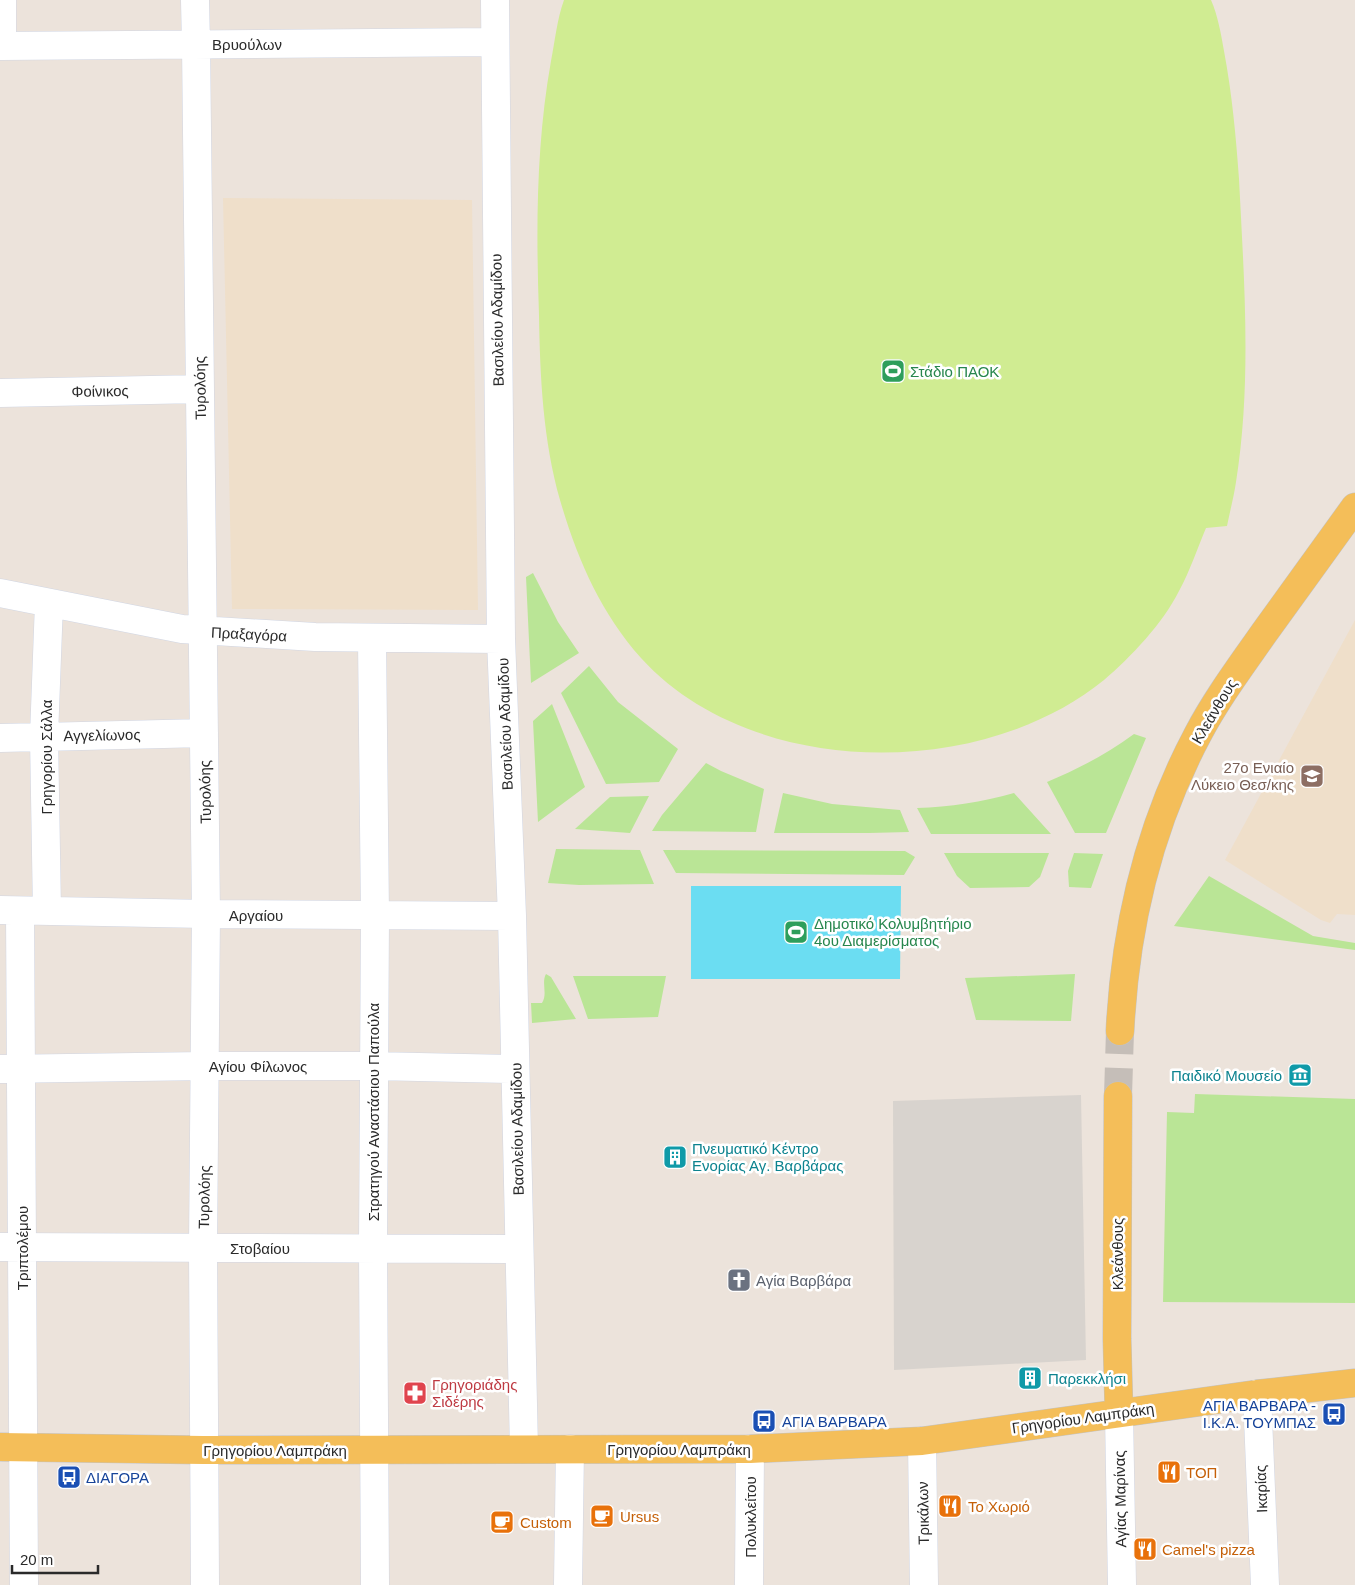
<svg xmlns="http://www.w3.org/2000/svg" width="1355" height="1585" viewBox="0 0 1355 1585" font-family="Arial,sans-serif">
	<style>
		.education { fill: #efdfca }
		.green { fill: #bae596 }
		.pitch { fill: #d0ec92 }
		.plaza { fill: #d8d3ce }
		.water { fill: #6bddf2 }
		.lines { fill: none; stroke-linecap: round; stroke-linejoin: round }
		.major-tunnel { stroke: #c5beb8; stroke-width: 28; stroke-dasharray: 28 14; stroke-linecap: butt }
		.minor-casing { stroke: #d1d6e3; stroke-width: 29 }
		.major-casing { stroke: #c3c3c3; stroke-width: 29 }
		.minor { stroke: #fff; stroke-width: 28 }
		.major { stroke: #f4be59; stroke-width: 28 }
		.labels { text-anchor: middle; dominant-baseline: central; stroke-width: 5; stroke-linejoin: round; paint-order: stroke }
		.street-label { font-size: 15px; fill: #2a2a2a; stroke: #fff }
		.leisure-label { font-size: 15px; fill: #27864d; stroke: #fff; text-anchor: start }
		.education-label { font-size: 15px; fill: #785e54; stroke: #fff; text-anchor: end }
		.culture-label { font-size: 15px; fill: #0d838f; stroke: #fff; text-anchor: start }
		.worship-label { font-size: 15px; fill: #5b616d; stroke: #fff; text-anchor: start }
		.health-label { font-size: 15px; fill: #be3a42; stroke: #fff; text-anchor: start }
		.transit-label { font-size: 15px; fill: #164399; stroke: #fff; text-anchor: start }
		.food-label { font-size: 15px; fill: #c56008; stroke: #fff; text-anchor: start }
	</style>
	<rect width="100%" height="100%" fill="#ece3db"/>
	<!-- education -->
	<path class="education" d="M 223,198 L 472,200 L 478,610 L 232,609 Z
		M 1355,620 L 1355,915 L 1337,914 L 1330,923 L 1321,920 L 1225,860 Z"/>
	<!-- green -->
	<path class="green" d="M 533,573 L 558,622 L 579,653 L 531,683 L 526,577 Z
		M 589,666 L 618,702 L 678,749 L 659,782 L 606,784 L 561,693 Z
		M 552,704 L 585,787 L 538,822 L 533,721 Z
		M 1134,734 L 1146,738 L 1106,833 L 1075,833 L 1047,782 C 1078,769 1107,754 1134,734 Z
		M 706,763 L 721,771 L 764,789 L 756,832 L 652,831 L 662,815 Z
		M 783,793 L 832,804 L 900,810 L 909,832 L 869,833 L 774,833 Z
		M 1014,793 L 1051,834 L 931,834 L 917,808 C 950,807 982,802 1014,793 Z
		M 649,796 L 630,833 L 575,829 L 610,797 Z
		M 556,849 L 640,850 L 654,884 L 579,885 L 548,883 Z
		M 663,850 L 905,851 L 915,857 L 904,875 L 676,873 Z
		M 944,853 L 1049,853 L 1040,877 L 1029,887 L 970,888 L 957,876 Z
		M 1074,853 L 1103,854 L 1091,888 L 1069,887 L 1068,871 Z
		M 1209,876 L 1313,936 L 1355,943 L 1355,950 L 1174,926 Z
		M 546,974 L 551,977 L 576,1019 L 532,1023 L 531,1003 L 542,1003 C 548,994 541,983 546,974 Z
		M 1075,974 L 1071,1021 L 976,1020 L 965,978 Z
		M 573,976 L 666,976 L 658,1017 L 588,1019 Z
		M 1195,1094 L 1355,1099 L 1355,1303 L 1163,1302 L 1167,1112 L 1194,1113 Z"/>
	<!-- pitch -->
	<path class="pitch" d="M 564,0 L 1211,0 C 1218,16 1221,34 1224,51 C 1232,94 1236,136 1239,179 C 1244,279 1252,382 1236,482 C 1234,496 1230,511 1227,526 L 1206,528 C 1197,549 1190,571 1179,591 C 1163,623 1131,657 1104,680 C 980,781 751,779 641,658 C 600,612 577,558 560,500 C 543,440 540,377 539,315 C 536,230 536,145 551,61 C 555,41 557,19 564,0 Z"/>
	<!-- plaza -->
	<path class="plaza" d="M 1081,1095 L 1086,1360 L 894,1370 L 893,1101 Z"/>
	<!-- water -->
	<path class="water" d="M 691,886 L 901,886 L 900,979 L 691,979 Z"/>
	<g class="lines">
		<!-- major-tunnel -->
		<path class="major-tunnel" d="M 1118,1096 L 1120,1031"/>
		<!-- minor casing -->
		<g class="minor-casing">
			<path id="minor" d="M 195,0 L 196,44 L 206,914 L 203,1248 L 205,1585
				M 495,0 L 501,639 L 512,916 L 524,1449
				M 0,46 L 494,42
				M 2,46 L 2,0
				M 0,393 L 200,389
				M 0,593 L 182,629 L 315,637 L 501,639
				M 372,639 L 375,916 L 373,1249 L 375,1585
				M 0,738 L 204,733
				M 0,910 L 206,914 L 512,916
				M 20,911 L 24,1585
				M 47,911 L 44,736 L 49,603
				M 0,1069 L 205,1066 L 373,1066 L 515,1069
				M 0,1247 L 519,1249
				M 1257,1394 L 1265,1585
				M 1119,1413 L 1122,1585
				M 922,1441 L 924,1585
				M 568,1585 L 570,1449
				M 749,1585 L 750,1449"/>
		</g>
		<!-- major casing -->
		<g class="major-casing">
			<path id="major" d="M 1120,1031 C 1125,927 1149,826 1198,734 C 1217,698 1241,666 1264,633 C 1294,591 1325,549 1355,507
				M 1118,1096 L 1117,1339 L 1119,1413
				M 0,1447 L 203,1450 L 750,1449 L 922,1441 L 1257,1394 L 1355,1383"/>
		</g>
		<!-- minor -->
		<use href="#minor" class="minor"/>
		<!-- major -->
		<use href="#major" class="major"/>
	</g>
	<!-- icons -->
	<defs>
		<g id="stadium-square" transform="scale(1.25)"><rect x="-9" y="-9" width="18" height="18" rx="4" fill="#2e9e5b" stroke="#fff"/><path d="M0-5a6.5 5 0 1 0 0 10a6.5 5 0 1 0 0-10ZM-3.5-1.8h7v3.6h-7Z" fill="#fff"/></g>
		<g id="school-square" transform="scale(1.25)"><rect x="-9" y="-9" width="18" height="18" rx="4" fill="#8d6e63" stroke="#fff"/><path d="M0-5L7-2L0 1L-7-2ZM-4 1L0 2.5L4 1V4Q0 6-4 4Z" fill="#fff"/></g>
		<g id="museum-square" transform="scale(1.25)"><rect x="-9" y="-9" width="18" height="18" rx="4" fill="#0f9aa8" stroke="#fff"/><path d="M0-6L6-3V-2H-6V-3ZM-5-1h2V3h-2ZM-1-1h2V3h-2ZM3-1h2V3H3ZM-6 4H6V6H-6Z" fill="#fff"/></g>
		<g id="building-square" transform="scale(1.25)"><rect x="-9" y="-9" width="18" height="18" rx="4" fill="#0f9aa8" stroke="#fff"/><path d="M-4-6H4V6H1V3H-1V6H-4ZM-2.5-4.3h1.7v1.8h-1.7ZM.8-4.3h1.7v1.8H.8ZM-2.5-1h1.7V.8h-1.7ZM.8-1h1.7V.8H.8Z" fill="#fff"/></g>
		<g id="church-square" transform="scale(1.25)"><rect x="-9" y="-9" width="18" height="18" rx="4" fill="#6b7280" stroke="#fff"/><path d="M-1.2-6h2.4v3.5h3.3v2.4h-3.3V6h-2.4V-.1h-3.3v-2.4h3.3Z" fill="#fff"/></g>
		<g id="pharmacy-square" transform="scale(1.25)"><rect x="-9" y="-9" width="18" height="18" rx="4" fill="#e0444e" stroke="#fff"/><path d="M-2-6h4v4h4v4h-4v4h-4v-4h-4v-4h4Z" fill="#fff"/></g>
		<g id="bus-square" transform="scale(1.25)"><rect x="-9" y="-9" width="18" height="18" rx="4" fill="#1a4fb4" stroke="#fff"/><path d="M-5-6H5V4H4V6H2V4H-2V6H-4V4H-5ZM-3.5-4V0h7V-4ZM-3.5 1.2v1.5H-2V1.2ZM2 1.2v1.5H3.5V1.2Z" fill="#fff"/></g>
		<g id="restaurant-square" transform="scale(1.25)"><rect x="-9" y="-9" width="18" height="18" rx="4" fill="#e8710a" stroke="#fff"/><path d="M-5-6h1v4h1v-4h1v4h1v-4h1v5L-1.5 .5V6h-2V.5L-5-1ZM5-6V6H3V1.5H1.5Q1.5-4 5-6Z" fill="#fff"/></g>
		<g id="cafe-square" transform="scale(1.25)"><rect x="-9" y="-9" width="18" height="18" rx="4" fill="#e8710a" stroke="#fff"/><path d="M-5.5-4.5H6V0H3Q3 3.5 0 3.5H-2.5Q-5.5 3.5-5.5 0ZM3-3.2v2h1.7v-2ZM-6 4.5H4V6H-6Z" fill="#fff"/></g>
	</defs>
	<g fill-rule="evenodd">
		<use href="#stadium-square" x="893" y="371"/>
		<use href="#school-square" x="1312" y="776"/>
		<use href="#stadium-square" x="796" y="932"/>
		<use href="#museum-square" x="1300" y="1075"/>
		<use href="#building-square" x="675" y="1157"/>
		<use href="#church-square" x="739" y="1280"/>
		<use href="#building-square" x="1030" y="1378"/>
		<use href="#pharmacy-square" x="415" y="1393"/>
		<use href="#bus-square" x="1334" y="1414"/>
		<use href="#bus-square" x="764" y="1421"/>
		<use href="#restaurant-square" x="1169" y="1472"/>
		<use href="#bus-square" x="69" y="1477"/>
		<use href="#restaurant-square" x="950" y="1506"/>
		<use href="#cafe-square" x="602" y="1516"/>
		<use href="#cafe-square" x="502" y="1522"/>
		<use href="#restaurant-square" x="1145" y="1549"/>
	</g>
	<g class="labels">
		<!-- street labels -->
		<g class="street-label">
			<text x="247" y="44">Βρυούλων</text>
			<text transform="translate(497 320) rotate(-91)">Βασιλείου Αδαμίδου</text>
			<text transform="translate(200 388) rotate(-91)">Τυρολόης</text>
			<text transform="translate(100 391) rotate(-1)">Φοίνικος</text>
			<text transform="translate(249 634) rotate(3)">Πραξαγόρα</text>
			<text transform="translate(1214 711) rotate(-59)">Κλεάνθους</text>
			<text transform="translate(505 724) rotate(-92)">Βασιλείου Αδαμίδου</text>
			<text transform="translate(102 735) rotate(-1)">Αγγελίωνος</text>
			<text transform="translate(46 757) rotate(-90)">Γρηγορίου Σάλλα</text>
			<text transform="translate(205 792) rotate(-91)">Τυρολόης</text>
			<text x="256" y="915">Αργαίου</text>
			<text x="258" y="1066">Αγίου Φίλωνος</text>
			<text transform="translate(373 1112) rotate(-90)">Στρατηγού Αναστάσιου Παπούλα</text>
			<text transform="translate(517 1129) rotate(-91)">Βασιλείου Αδαμίδου</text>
			<text transform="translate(204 1197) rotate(-89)">Τυρολόης</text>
			<text transform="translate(22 1248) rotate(-90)">Τριπτολέμου</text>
			<text x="260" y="1248">Στοβαίου</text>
			<text transform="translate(1117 1254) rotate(-90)">Κλεάνθους</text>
			<text transform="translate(1083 1418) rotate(-8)">Γρηγορίου Λαμπράκη</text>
			<text x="679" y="1449">Γρηγορίου Λαμπράκη</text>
			<text x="275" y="1450">Γρηγορίου Λαμπράκη</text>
			<text transform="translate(1261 1489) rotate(-92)">Ικαρίας</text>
			<text transform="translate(1120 1499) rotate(-91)">Αγίας Μαρίνας</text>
			<text transform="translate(923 1513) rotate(-91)">Τρικάλων</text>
			<text transform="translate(750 1517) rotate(-90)">Πολυκλείτου</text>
		</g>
		<!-- leisure labels -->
		<g class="leisure-label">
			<text x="910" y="371">Στάδιο ΠΑΟΚ</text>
			<text x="814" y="923">Δημοτικό Κολυμβητήριο<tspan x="814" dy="17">4ου Διαμερίσματος</tspan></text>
		</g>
		<!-- education labels -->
		<g class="education-label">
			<text x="1294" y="767">27o Ενιαίο<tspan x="1294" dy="17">Λύκειο Θεσ/κης</tspan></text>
		</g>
		<!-- culture labels -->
		<g class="culture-label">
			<text x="1282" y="1075" text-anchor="end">Παιδικό Μουσείο</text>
			<text x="692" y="1148">Πνευματικό Κέντρο<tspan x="692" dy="17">Ενορίας Αγ. Βαρβάρας</tspan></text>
			<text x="1048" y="1378">Παρεκκλήσι</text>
		</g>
		<!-- worship labels -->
		<g class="worship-label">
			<text x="756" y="1280">Αγία Βαρβάρα</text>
		</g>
		<!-- health labels -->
		<g class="health-label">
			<text x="432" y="1384">Γρηγοριάδης<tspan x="432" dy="17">Σιδέρης</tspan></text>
		</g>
		<!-- transit labels -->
		<g class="transit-label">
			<text x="1316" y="1405" text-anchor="end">ΑΓΙΑ ΒΑΡΒΑΡΑ -<tspan x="1316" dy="17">Ι.Κ.Α. ΤΟΥΜΠΑΣ</tspan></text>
			<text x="782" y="1421">ΑΓΙΑ ΒΑΡΒΑΡΑ</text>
			<text x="86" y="1477">ΔΙΑΓΟΡΑ</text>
		</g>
		<!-- food labels -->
		<g class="food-label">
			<text x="1186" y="1472">ΤΟΠ</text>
			<text x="968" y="1506">Το Χωριό</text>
			<text x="620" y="1516">Ursus</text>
			<text x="520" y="1522">Custom</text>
			<text x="1162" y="1549">Camel's pizza</text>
		</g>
	</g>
	<!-- scale -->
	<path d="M12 1565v8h86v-8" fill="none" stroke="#2a2a2a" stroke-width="2.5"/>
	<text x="20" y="1565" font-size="15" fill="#2a2a2a" stroke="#ffffff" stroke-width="4" paint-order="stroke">20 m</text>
</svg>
